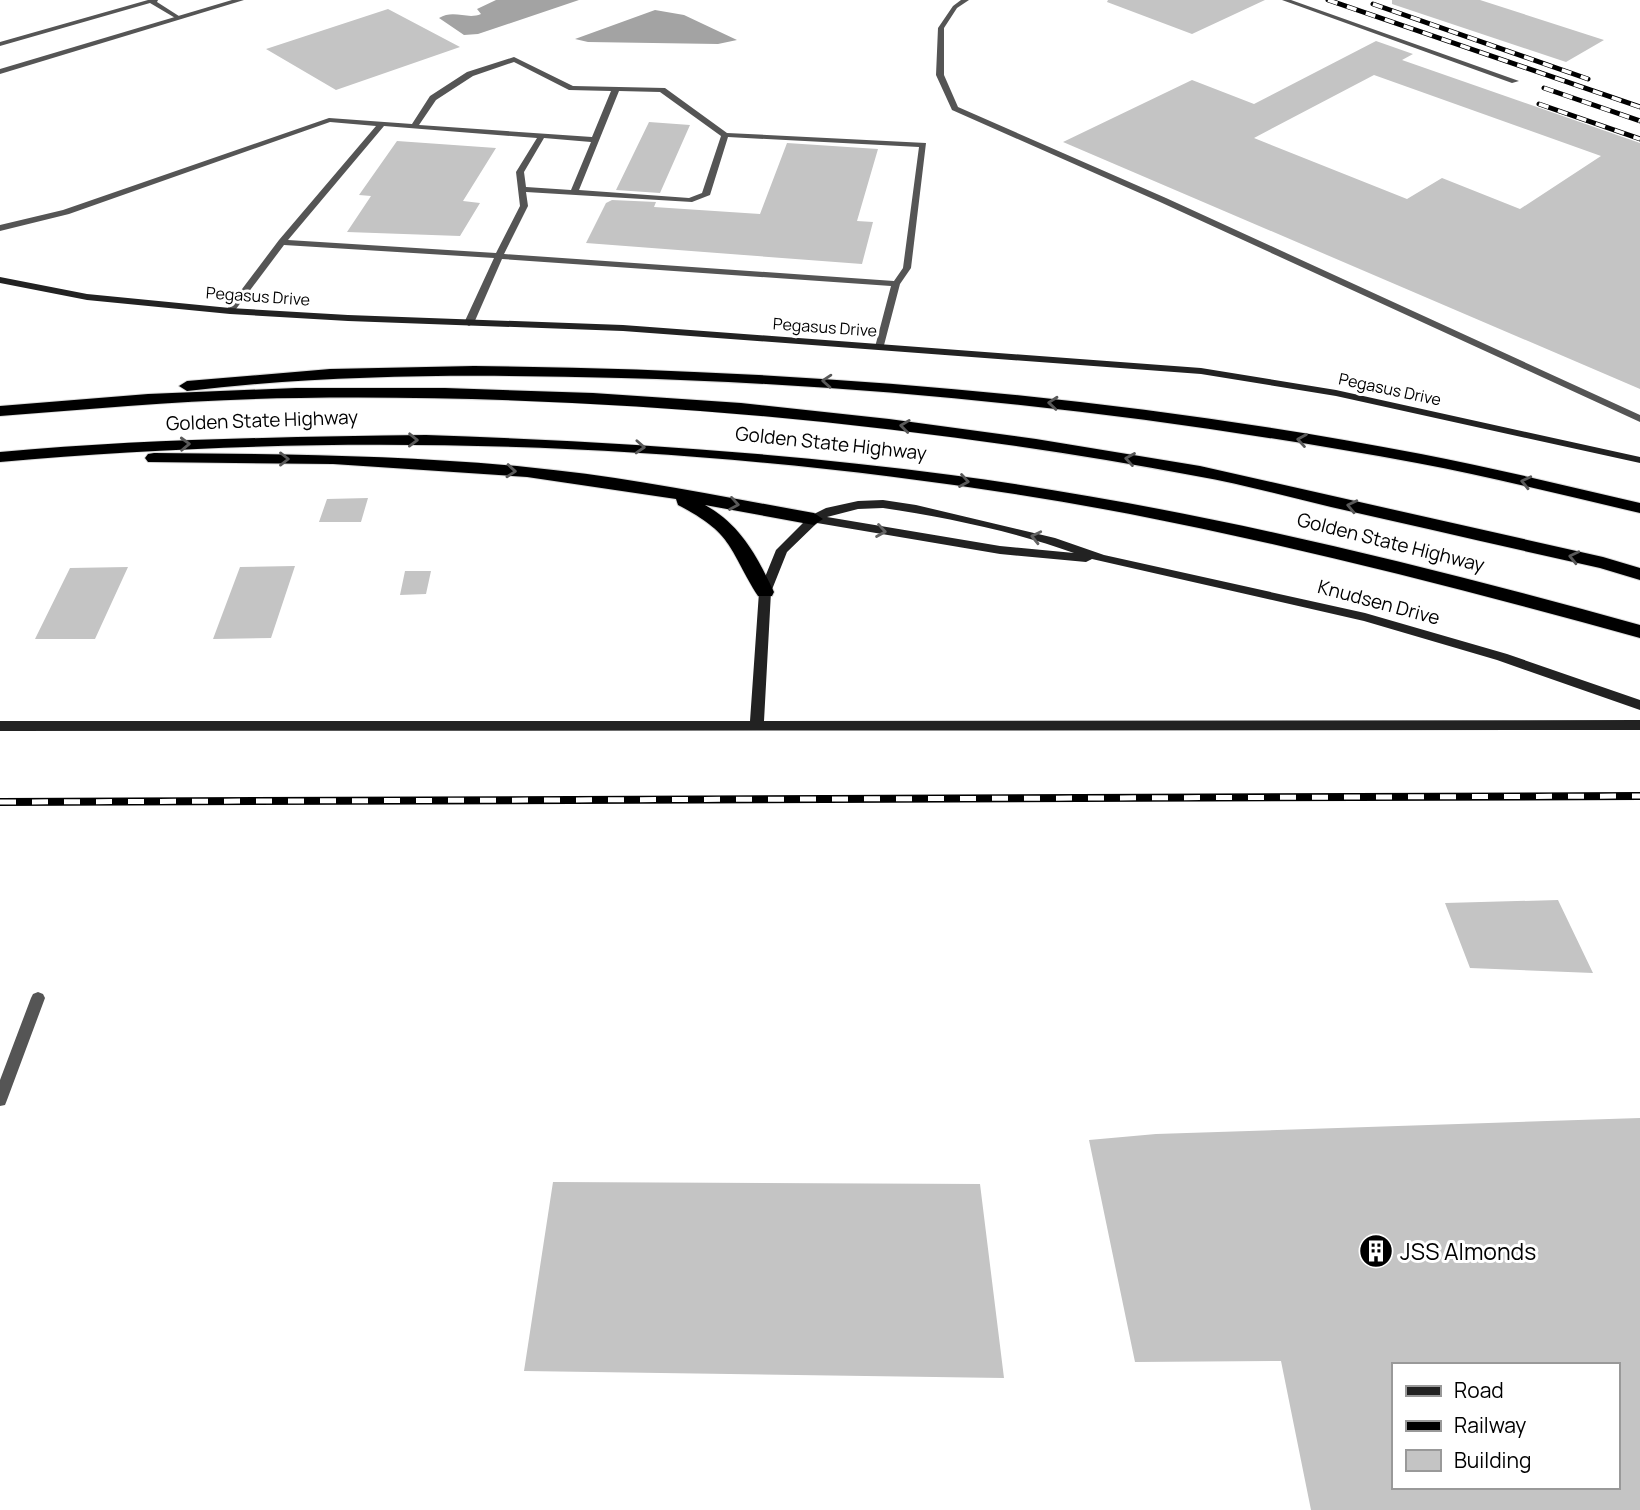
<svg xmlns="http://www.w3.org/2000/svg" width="1640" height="1510" viewBox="0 0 1640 1510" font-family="Manrope,sans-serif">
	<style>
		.water { fill: #a3a3a3 }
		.building { fill: #c4c4c4; fill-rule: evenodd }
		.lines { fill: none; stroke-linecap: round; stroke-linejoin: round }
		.highway-casing { stroke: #dbdbdb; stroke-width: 2 }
		.lane { fill: #555; fill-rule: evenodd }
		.street { fill: #555; fill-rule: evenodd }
		.secondary { fill: #222; fill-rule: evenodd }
		.highway { fill: #000; fill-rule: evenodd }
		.rail-far1-casing { stroke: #000; stroke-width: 5 }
		.rail-casing { stroke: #000; stroke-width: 8 }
		.rail-far1 { stroke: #fff; stroke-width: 3.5; stroke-dasharray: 10; stroke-linecap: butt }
		.rail { stroke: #fff; stroke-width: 5; stroke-dasharray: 16; stroke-linecap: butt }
		.oneway { stroke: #595959 }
		.oneway2 { stroke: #646464 }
		.labels { text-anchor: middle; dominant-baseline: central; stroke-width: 6; stroke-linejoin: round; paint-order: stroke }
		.far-street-label { font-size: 16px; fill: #000; stroke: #fff }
		.street-label { font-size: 19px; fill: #000; stroke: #fff }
		.near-poi-label { font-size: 23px; fill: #000; stroke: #fff; text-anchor: start }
	</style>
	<rect width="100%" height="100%" fill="#fff"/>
	<!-- water -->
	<path class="water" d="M 496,0 L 579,0 L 478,34 L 464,35 L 439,18 C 454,9 467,20 481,14 L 477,9 Z
		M 655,10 L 684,15 L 737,40 L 718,44 L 588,42 L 575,39 Z"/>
	<!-- building -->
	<path class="building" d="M 1108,0 L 1265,0 L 1192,34 L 1107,2 Z
		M 1392,0 L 1480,0 L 1604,40 L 1566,62 L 1392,4 Z
		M 388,9 L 460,47 L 336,90 L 266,49 Z
		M 1376,41 L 1413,54 L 1402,60 L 1640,143 L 1640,389 L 1063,142 L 1192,80 L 1254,104 ZM 1374,75 L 1601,156 L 1520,209 L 1442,178 L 1407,199 L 1254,138 Z
		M 649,122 L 690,125 L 660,193 L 616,190 Z
		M 397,141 L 496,148 L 463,201 L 480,203 L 460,236 L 347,232 L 371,196 L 359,195 Z
		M 787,143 L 878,149 L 857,221 L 873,222 L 862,264 L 586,243 L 606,203 L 612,200 L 656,202 L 654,207 L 760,214 Z
		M 368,498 L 361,522 L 319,522 L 327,499 Z
		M 295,566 L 271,638 L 213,639 L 240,567 Z
		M 128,567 L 95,639 L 35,639 L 70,568 Z
		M 405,571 L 431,571 L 426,594 L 400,595 Z
		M 1558,900 L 1593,973 L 1470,968 L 1445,903 Z
		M 1640,1118 L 1640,1510 L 1311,1510 L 1281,1361 L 1135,1362 L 1089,1140 L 1156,1134 ZM 1393,1365 L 1617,1365 L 1617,1487 L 1393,1487 Z
		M 553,1182 L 980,1184 L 1004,1378 L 524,1371 Z"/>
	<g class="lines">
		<!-- highway casing -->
		<g class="highway-casing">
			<path id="highway" d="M 474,366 C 791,369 1109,394 1421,454 C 1494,468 1567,486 1640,503 L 1640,513 C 1566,496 1492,477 1417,463 C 1155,415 888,385 621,378 C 476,374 331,374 187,391 L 179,386 L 187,381 L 330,369 Z
				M 296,388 L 445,388 L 593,393 L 741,403 L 889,419 L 1036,439 L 1200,466 L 1603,557 L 1640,568 L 1640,580 L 1600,568 C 1510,548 1420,527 1331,507 C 1286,496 1241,484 1196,476 C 901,421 600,394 300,398 C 200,399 100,408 0,416 L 0,406 L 148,394 Z
				M 426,435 C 602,441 777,452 951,475 C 1185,506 1413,562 1640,625 L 1640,638 C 1470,591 1304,548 1130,514 C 759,444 375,428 0,462 L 0,452 C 142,439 284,437 426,435 Z
				M 154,453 C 278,454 402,455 526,467 C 622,476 718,496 814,513 L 823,519 L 814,525 L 705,505 C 741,525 757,556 774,592 L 772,596 L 758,596 C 728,548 734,534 678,505 L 676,499 L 527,477 L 333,464 L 148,462 L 145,458 L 148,454 Z"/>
		</g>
		<!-- lane -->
		<path class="lane" d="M 148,0 L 158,0 L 157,2 L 182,18 L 177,19 L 150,3 L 0,46 L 0,42 Z
			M 961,0 L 969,0 L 957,8 L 944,28 L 944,75 L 958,107 L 1166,198 L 1640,415 L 1640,422 L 1160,202 L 952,110 L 936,75 L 938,28 L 953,6 Z
			M 1282,0 L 1291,0 L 1519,81 L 1512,83 Z
			M 514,57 L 573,86 L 665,88 L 727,133 L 926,143 L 911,268 L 900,284 L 883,349 L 877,349 L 875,347 L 891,286 L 502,259 L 474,323 L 469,326 L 464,323 L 494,258 L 284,245 L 233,313 L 227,313 L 227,309 L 279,240 L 376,126 L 330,122 L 69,214 L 0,231 L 0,225 L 63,210 L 329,118 L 412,124 L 430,96 L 467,72 ZM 514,62 L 569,90 L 611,91 L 592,137 L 419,125 L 436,100 L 473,76 ZM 619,91 L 660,92 L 721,136 L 702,193 L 689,198 L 579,190 ZM 384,126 L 537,138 L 516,172 L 520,206 L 496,253 L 288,240 ZM 728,137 L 919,147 L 903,268 L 894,281 L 504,254 L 528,206 L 526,192 L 692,202 L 710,195 ZM 544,138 L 591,142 L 571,190 L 526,187 L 524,172 Z
			M 38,992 L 43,994 L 45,998 L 7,1100 L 5,1105 L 0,1106 L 0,1080 L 31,998 L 33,994 Z"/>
		<!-- street -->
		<path class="street" d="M 232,0 L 244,0 L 0,74 L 0,69 Z"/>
		<!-- secondary -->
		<path class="secondary" d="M 0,277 L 87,294 L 230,308 L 348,315 L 623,325 L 1201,368 L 1336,390 L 1640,457 L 1640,463 L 1336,396 L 1201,374 L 623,331 L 348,321 L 230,314 L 87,300 L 0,283 Z
			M 883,500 L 916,505 L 1055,538 L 1104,555 L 1365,613 L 1507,654 L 1640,700 L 1640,710 L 1497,660 L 1364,621 L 1092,559 L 1086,562 L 1000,554 L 817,523 L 787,552 L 771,592 L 764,721 L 1640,720 L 1640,730 L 0,731 L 0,721 L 750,721 L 759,592 L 776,550 L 810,516 L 826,508 L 858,501 ZM 883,508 C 945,517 1016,532 1074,553 L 1000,546 L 827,517 L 858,509 Z"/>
		<!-- highway -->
		<use href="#highway" class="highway"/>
		<!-- rail-far1 casing -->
		<g class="rail-far1-casing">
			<path id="rail-far1" d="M 1328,0 L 1640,107
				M 1373,4 L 1588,79
				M 1544,88 L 1640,121
				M 1539,104 L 1640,139"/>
		</g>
		<!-- rail casing -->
		<g class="rail-casing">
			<path id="rail" d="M 0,802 L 1640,796"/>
		</g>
		<!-- rail-far1 -->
		<use href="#rail-far1" class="rail-far1"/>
		<!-- rail -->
		<use href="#rail" class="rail"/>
	</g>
	<!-- one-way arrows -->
	<defs><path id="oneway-chevron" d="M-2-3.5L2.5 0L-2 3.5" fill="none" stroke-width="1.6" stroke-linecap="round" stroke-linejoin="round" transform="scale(1.75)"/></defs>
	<g class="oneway">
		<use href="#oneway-chevron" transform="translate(827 381) rotate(-176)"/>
		<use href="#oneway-chevron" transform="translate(1053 403) rotate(-175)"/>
		<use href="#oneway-chevron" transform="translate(905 426) rotate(-173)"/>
		<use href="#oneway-chevron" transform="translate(413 440) rotate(1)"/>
		<use href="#oneway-chevron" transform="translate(1302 440) rotate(-171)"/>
		<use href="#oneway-chevron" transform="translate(185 444) rotate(-2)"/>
		<use href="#oneway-chevron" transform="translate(640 447) rotate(3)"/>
		<use href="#oneway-chevron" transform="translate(284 459)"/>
		<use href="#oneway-chevron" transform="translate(1130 459) rotate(-170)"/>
		<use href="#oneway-chevron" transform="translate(511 471) rotate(5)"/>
		<use href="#oneway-chevron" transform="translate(964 481) rotate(9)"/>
		<use href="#oneway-chevron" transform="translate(1526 482) rotate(-167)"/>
		<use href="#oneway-chevron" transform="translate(734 504) rotate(10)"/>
		<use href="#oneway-chevron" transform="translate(1352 506) rotate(-167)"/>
		<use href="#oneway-chevron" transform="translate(1574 557) rotate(-167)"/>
	</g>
	<g class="oneway2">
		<use href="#oneway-chevron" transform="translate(881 531) rotate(9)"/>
		<use href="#oneway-chevron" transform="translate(1036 537) rotate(-167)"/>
	</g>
	<!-- icons -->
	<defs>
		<g id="building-disc" transform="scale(1.75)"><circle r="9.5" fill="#000" stroke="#fff"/><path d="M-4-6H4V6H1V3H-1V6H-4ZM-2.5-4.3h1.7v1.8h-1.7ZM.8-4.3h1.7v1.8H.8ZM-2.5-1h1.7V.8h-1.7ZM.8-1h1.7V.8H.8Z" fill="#fff"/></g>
	</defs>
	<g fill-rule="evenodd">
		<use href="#building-disc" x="1376" y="1251"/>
	</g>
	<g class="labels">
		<!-- far-street labels -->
		<g class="far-street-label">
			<text transform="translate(258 296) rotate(4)">Pegasus Drive</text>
			<text transform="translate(825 327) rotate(4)">Pegasus Drive</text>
			<text transform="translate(1390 389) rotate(12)">Pegasus Drive</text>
		</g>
		<!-- street labels -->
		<g class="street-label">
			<text transform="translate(262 420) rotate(-2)">Golden State Highway</text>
			<text transform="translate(831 443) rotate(6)">Golden State Highway</text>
			<text transform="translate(1391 542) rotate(14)">Golden State Highway</text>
			<text transform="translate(1379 602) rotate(15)">Knudsen Drive</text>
		</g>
		<!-- near-poi labels -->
		<g class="near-poi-label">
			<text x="1400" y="1251">JSS Almonds</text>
		</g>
	</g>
	<!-- legend -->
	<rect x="1392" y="1363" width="228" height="126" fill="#ffffff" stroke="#999999" stroke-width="2"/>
	<rect x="1406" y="1386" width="35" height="10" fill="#222222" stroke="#999999" stroke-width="2"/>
	<text x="1454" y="1398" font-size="21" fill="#000000">Road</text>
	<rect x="1406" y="1421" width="35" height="10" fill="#000000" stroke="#999999" stroke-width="2"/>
	<text x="1454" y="1433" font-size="21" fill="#000000">Railway</text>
	<rect x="1406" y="1450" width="35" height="21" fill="#c4c4c4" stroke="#999999" stroke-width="2"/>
	<text x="1454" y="1468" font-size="21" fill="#000000">Building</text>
</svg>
